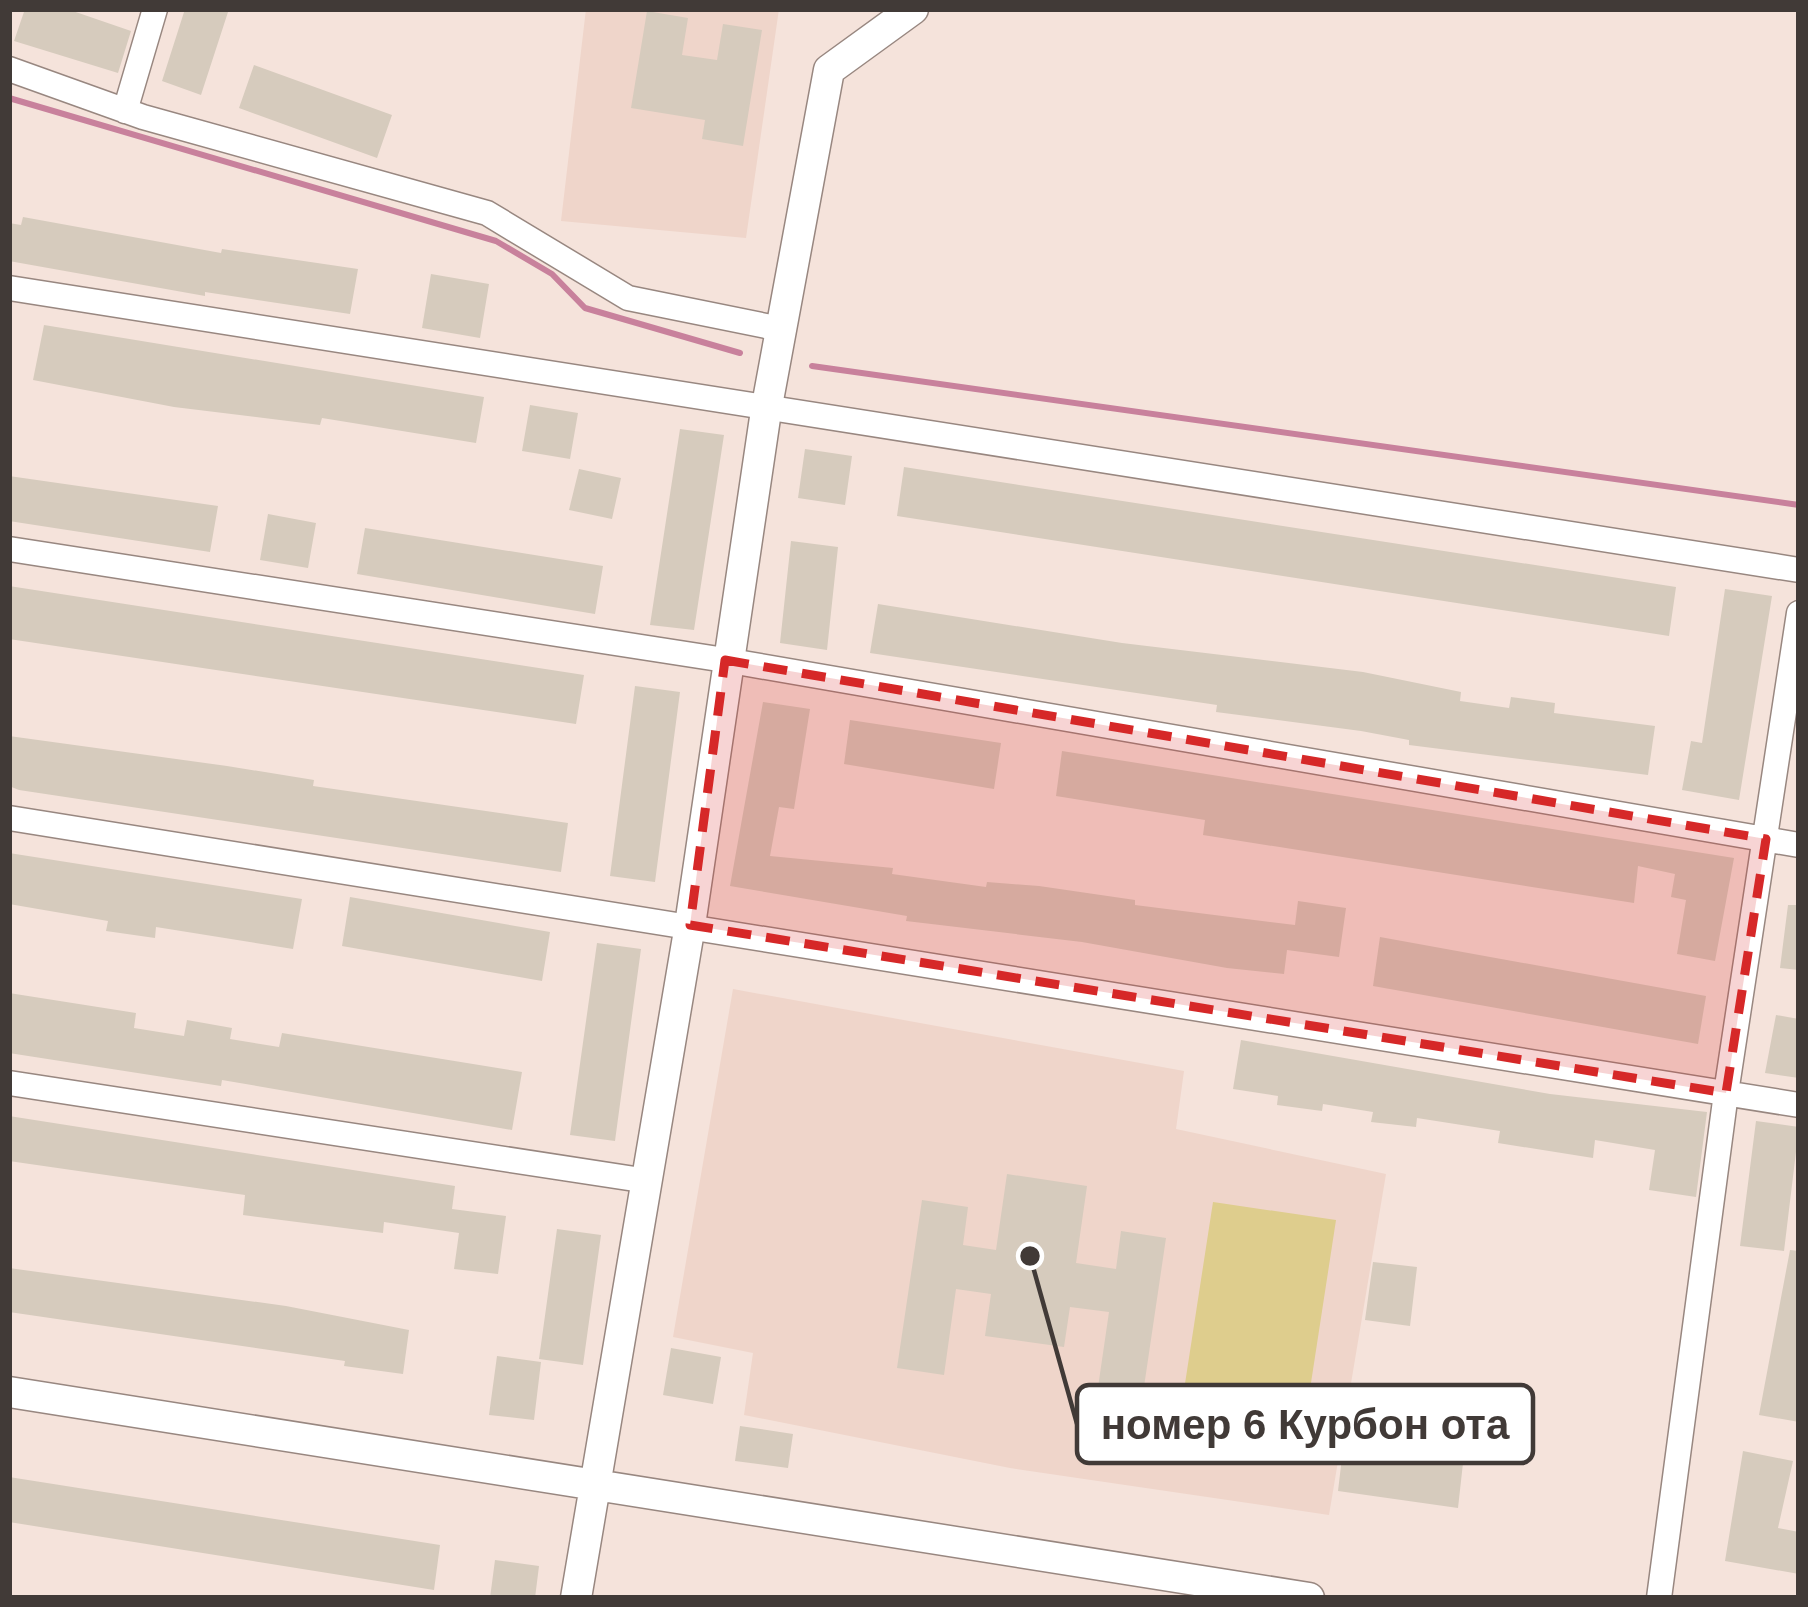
<svg xmlns="http://www.w3.org/2000/svg" width="1808" height="1607" viewBox="0 0 1808 1607" font-family="Arial,sans-serif">
	<style>
		.built { fill: #efd5ca }
		.green { fill: #decd8d }
		.lines { fill: none; stroke-linecap: round; stroke-linejoin: round }
		.stream { stroke: #c8819c; stroke-width: 6 }
		.building { fill: #d6cbbd }
		.minor-casing { stroke: #988780; stroke-width: 27 }
		.tertiary-casing { stroke: #988780; stroke-width: 33 }
		.minor { stroke: #fff; stroke-width: 24 }
		.tertiary { stroke: #fff; stroke-width: 30 }
		.marked { fill: #d62828; fill-opacity: 0.2; stroke: #d62828; stroke-width: 9; stroke-dasharray: 24 15; stroke-linejoin: round }
		.leader { fill: none; stroke: #413a37; stroke-width: 4.5 }
		.callout-dot { fill: #413a37; stroke: #fff; stroke-width: 4.5 }
		.callout { fill: #fff; stroke: #413a37; stroke-width: 4.5 }
		.callout-label { font-size: 42px; text-anchor: middle; font-weight: bold; fill: #413a37 }
	</style>
	<rect width="100%" height="100%" fill="#f5e3db"/>
	<!-- built -->
	<path class="built" d="M 586,9 L 779,9 L 746,238 L 561,221 Z
		M 733,989 L 1184,1071 L 1176,1129 L 1386,1174 L 1329,1515 L 1010,1468 L 744,1415 L 753,1353 L 673,1337 Z"/>
	<!-- green -->
	<path class="green" d="M 1213,1202 L 1336,1220 L 1301,1448 L 1178,1429 Z"/>
	<g class="lines">
		<!-- stream -->
		<path class="stream" d="M 9,98 L 496,241 L 552,274 L 585,308 L 740,353
			M 812,366 L 1799,505"/>
	</g>
	<!-- building -->
	<path class="building" d="M 25,9 L 67,9 L 131,31 L 118,73 L 14,41 Z
		M 185,9 L 229,9 L 201,95 L 162,81 Z
		M 647,11 L 688,18 L 682,55 L 717,60 L 723,24 L 762,30 L 743,146 L 702,139 L 705,120 L 631,108 Z
		M 254,65 L 392,115 L 377,158 L 239,108 Z
		M 23,217 L 221,253 L 222,249 L 358,269 L 350,314 L 205,292 L 205,296 L 9,261 L 9,223 L 21,225 Z
		M 431,274 L 489,284 L 480,338 L 422,328 Z
		M 44,325 L 484,397 L 476,443 L 322,418 L 320,425 L 174,407 L 33,380 Z
		M 530,405 L 578,413 L 570,459 L 522,451 Z
		M 680,429 L 724,435 L 694,630 L 650,625 Z
		M 805,449 L 852,456 L 845,505 L 798,498 Z
		M 904,467 L 1676,587 L 1669,636 L 897,516 Z
		M 579,469 L 621,478 L 612,519 L 569,510 Z
		M 9,476 L 218,506 L 210,552 L 9,521 Z
		M 268,514 L 316,523 L 308,568 L 260,560 Z
		M 365,528 L 603,566 L 595,614 L 357,574 Z
		M 791,541 L 838,547 L 827,650 L 780,643 Z
		M 9,586 L 584,675 L 576,724 L 9,639 Z
		M 1725,589 L 1772,596 L 1739,800 L 1682,790 L 1691,741 L 1702,743 Z
		M 878,604 L 1122,643 L 1363,672 L 1461,692 L 1460,701 L 1509,708 L 1511,697 L 1555,703 L 1554,713 L 1655,726 L 1648,775 L 1409,745 L 1409,740 L 1361,731 L 1216,712 L 1217,705 L 870,653 Z
		M 635,686 L 680,692 L 655,882 L 610,876 Z
		M 763,702 L 810,709 L 794,809 L 779,807 L 770,856 L 893,868 L 892,874 L 986,887 L 987,882 L 1039,886 L 1135,900 L 1135,905 L 1295,925 L 1298,901 L 1346,908 L 1339,957 L 1287,950 L 1284,974 L 1227,968 L 1082,942 L 906,921 L 907,916 L 730,886 Z
		M 850,720 L 1001,743 L 994,789 L 844,764 Z
		M 9,736 L 227,766 L 314,780 L 313,786 L 568,823 L 561,872 L 19,790 L 9,786 Z
		M 1062,751 L 1734,858 L 1715,961 L 1677,954 L 1686,900 L 1671,897 L 1675,874 L 1638,866 L 1634,903 L 1203,835 L 1205,820 L 1056,796 Z
		M 9,853 L 302,899 L 293,949 L 156,927 L 155,938 L 106,931 L 108,921 L 9,904 Z
		M 350,897 L 550,932 L 542,981 L 342,946 Z
		M 1788,905 L 1799,905 L 1799,970 L 1780,968 Z
		M 1380,937 L 1706,996 L 1698,1044 L 1373,986 Z
		M 597,943 L 641,949 L 615,1141 L 570,1135 Z
		M 9,993 L 136,1013 L 134,1028 L 184,1036 L 187,1020 L 232,1028 L 230,1039 L 279,1047 L 282,1033 L 522,1072 L 512,1130 L 222,1080 L 221,1086 L 9,1053 Z
		M 1776,1015 L 1799,1019 L 1799,1078 L 1765,1073 Z
		M 1241,1040 L 1550,1094 L 1707,1112 L 1696,1197 L 1649,1190 L 1655,1150 L 1595,1140 L 1593,1158 L 1498,1143 L 1500,1131 L 1417,1118 L 1416,1127 L 1371,1122 L 1373,1112 L 1323,1104 L 1322,1111 L 1277,1105 L 1278,1096 L 1233,1089 Z
		M 9,1116 L 455,1186 L 452,1209 L 506,1216 L 498,1274 L 454,1269 L 459,1233 L 384,1222 L 383,1233 L 243,1215 L 245,1195 L 9,1161 Z
		M 1756,1121 L 1799,1127 L 1784,1251 L 1740,1246 Z
		M 1007,1174 L 1087,1186 L 1076,1263 L 1116,1269 L 1121,1231 L 1166,1238 L 1141,1407 L 1096,1401 L 1109,1312 L 1070,1307 L 1064,1347 L 985,1336 L 991,1294 L 956,1289 L 944,1375 L 897,1368 L 922,1200 L 968,1207 L 963,1245 L 996,1250 Z
		M 557,1229 L 601,1235 L 583,1365 L 539,1359 Z
		M 1790,1250 L 1799,1251 L 1799,1422 L 1759,1415 Z
		M 1373,1262 L 1417,1267 L 1410,1326 L 1365,1320 Z
		M 9,1268 L 286,1306 L 409,1330 L 403,1374 L 344,1366 L 345,1361 L 9,1312 Z
		M 671,1348 L 721,1357 L 713,1404 L 663,1395 Z
		M 497,1356 L 541,1362 L 534,1420 L 489,1415 Z
		M 740,1426 L 793,1434 L 788,1468 L 735,1461 Z
		M 1345,1432 L 1390,1438 L 1388,1454 L 1463,1463 L 1458,1508 L 1338,1491 Z
		M 1743,1451 L 1793,1461 L 1778,1528 L 1799,1532 L 1799,1574 L 1725,1561 Z
		M 9,1477 L 440,1545 L 434,1590 L 9,1522 Z
		M 495,1560 L 539,1566 L 535,1598 L 490,1598 Z"/>
	<g class="lines">
		<!-- minor casing -->
		<g class="minor-casing">
			<path id="minor" d="M 9,69 L 143,117 L 487,213 L 628,298 L 781,329
				M 125,111 L 155,9
				M 9,288 L 1799,570
				M 9,549 L 725,660 L 1799,845
				M 9,818 L 1799,1105
				M 9,1083 L 648,1181
				M 1659,1598 L 1726,1093 L 1799,613"/>
		</g>
		<!-- tertiary casing -->
		<g class="tertiary-casing">
			<path id="tertiary" d="M 9,1392 L 1309,1598
				M 576,1598 L 690,925 L 766,411 L 829,70 L 913,9"/>
		</g>
		<!-- minor -->
		<use href="#minor" class="minor"/>
		<!-- tertiary -->
		<use href="#tertiary" class="tertiary"/>
	</g>
	<!-- marked area -->
	<path class="marked" d="M 725,660 L 1766,839 L 1726,1093 L 690,925 Z"/>
	<!-- callouts -->
	<path class="leader" d="M1030 1256L1077 1424"/>
	<circle class="callout-dot" cx="1030" cy="1256" r="12"/>
	<rect class="callout" x="1077" y="1385" width="456" height="78" rx="12"/>
	<g class="callout-label">
		<text x="1305" y="1439">номер 6 Курбон ота</text>
	</g>
	<!-- border -->
	<rect width="1808" height="1607" fill="none" stroke="#413a37" stroke-width="24"/>
</svg>
